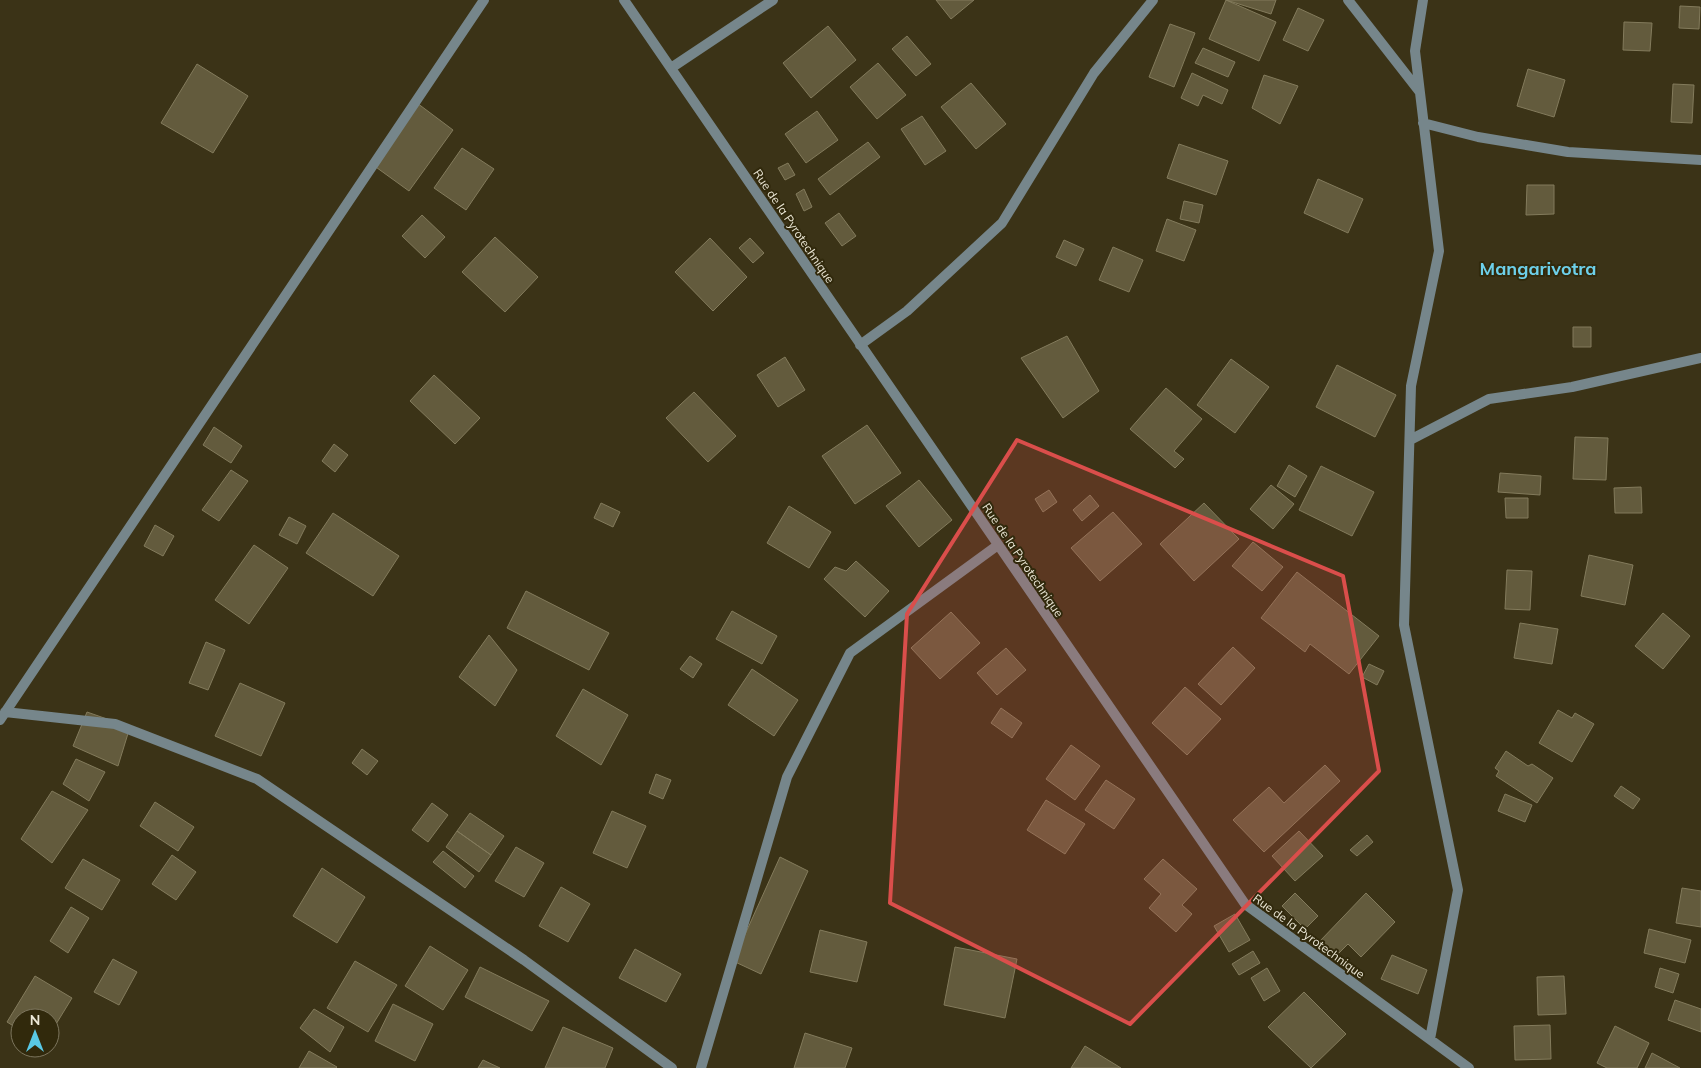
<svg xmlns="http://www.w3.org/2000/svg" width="1701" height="1068" viewBox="0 0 1701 1068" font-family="Mulish,sans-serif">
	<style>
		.building { fill: #635b3d; stroke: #837b5c }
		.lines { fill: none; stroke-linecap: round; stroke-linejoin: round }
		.minor { stroke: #76868b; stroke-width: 10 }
		.marked { fill: #da4e4b; fill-opacity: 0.2; stroke: #da4e4b; stroke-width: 4; stroke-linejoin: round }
		.labels { text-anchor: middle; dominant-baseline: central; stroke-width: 4; stroke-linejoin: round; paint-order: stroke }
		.street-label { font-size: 12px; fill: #ece8d7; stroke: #31290c }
		.district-label { font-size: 18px; font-weight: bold; fill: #6dd0ea; stroke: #31290c }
	</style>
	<rect width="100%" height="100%" fill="#3b3317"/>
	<!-- building -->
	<path class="building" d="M 936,0 L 974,0 L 951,19 Z
		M 1226,0 L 1276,22 L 1259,61 L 1209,39 Z
		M 1226,0 L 1276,0 L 1271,14 Z
		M 1680,6 L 1700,7 L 1699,29 L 1679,28 Z
		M 1298,8 L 1324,20 L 1308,51 L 1283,40 Z
		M 1624,22 L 1652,23 L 1650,51 L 1623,50 Z
		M 1170,24 L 1195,33 L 1174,87 L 1149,77 Z
		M 828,26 L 856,60 L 811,98 L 783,63 Z
		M 907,36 L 931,64 L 916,76 L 892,49 Z
		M 1203,48 L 1235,62 L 1228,77 L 1195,63 Z
		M 878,63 L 906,95 L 877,119 L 850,87 Z
		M 197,64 L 248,96 L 213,153 L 161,123 Z
		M 1528,69 L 1565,80 L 1554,117 L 1517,106 Z
		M 1192,73 L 1228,90 L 1222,104 L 1203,95 L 1198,106 L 1181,98 Z
		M 1264,75 L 1298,86 L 1280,124 L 1252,108 Z
		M 971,83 L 1006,124 L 976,149 L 941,107 Z
		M 1673,84 L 1694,85 L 1692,123 L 1671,122 Z
		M 417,103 L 453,130 L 409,191 L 373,165 Z
		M 817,111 L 838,140 L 806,163 L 785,134 Z
		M 922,116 L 946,151 L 925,165 L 901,129 Z
		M 868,142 L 880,157 L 830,195 L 818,179 Z
		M 1179,144 L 1228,161 L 1216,195 L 1167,178 Z
		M 462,148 L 494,169 L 466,210 L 434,188 Z
		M 788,163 L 795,175 L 785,180 L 778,168 Z
		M 1318,179 L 1363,199 L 1348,233 L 1304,213 Z
		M 1527,185 L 1554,185 L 1554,214 L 1526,215 Z
		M 804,189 L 812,207 L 804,211 L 796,194 Z
		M 1184,201 L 1203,205 L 1199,223 L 1180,219 Z
		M 839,213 L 856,236 L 842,246 L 825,223 Z
		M 422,215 L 445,237 L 425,258 L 402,236 Z
		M 1167,219 L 1196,230 L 1184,261 L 1156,251 Z
		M 495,237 L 538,277 L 505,312 L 462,272 Z
		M 710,238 L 747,277 L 713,311 L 675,272 Z
		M 750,238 L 764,253 L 753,263 L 739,248 Z
		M 1064,240 L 1084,249 L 1076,266 L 1056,257 Z
		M 1113,247 L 1143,260 L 1129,292 L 1099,280 Z
		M 1573,327 L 1591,327 L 1591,347 L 1573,347 Z
		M 1067,336 L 1099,391 L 1063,418 L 1021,358 Z
		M 785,357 L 805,390 L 778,407 L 757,375 Z
		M 1231,359 L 1269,387 L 1235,433 L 1197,405 Z
		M 1337,365 L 1396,395 L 1375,437 L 1316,407 Z
		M 434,375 L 480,418 L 455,444 L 410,401 Z
		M 1166,388 L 1202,419 L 1174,451 L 1184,459 L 1175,468 L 1130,429 Z
		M 694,392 L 736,436 L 708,462 L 666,418 Z
		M 867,425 L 901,473 L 855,504 L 822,456 Z
		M 214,427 L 242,446 L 231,463 L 203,445 Z
		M 1575,437 L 1608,438 L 1606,480 L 1573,479 Z
		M 334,444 L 348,455 L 335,472 L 322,461 Z
		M 1289,465 L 1307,476 L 1295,497 L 1277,486 Z
		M 1321,466 L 1374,492 L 1352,536 L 1299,510 Z
		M 231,470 L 248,481 L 219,521 L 202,510 Z
		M 1500,473 L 1541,476 L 1540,495 L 1498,492 Z
		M 919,480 L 952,520 L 919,547 L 886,506 Z
		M 1271,485 L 1294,504 L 1273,529 L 1250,509 Z
		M 1641,487 L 1642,513 L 1615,513 L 1614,488 Z
		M 1049,490 L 1057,502 L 1043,512 L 1035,499 Z
		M 1090,495 L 1099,506 L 1082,521 L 1073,510 Z
		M 1505,498 L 1528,498 L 1528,518 L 1506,518 Z
		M 601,503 L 620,512 L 613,527 L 594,518 Z
		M 1204,503 L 1239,539 L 1194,581 L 1160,544 Z
		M 789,506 L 831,532 L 809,568 L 767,543 Z
		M 1113,512 L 1142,544 L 1100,581 L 1071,548 Z
		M 333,513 L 399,556 L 373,596 L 306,553 Z
		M 289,517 L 306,526 L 297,544 L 279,535 Z
		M 155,525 L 174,536 L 163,556 L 144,546 Z
		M 1253,542 L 1283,567 L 1262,591 L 1232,566 Z
		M 254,545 L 288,568 L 249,624 L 215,600 Z
		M 1589,555 L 1633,565 L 1625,605 L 1581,596 Z
		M 856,561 L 889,591 L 865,617 L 824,579 L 835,567 L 846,571 Z
		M 1507,570 L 1532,571 L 1530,610 L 1505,609 Z
		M 1297,572 L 1379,636 L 1349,674 L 1310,644 L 1305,652 L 1261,618 Z
		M 526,591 L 609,633 L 589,670 L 507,628 Z
		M 732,611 L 777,636 L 762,664 L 716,639 Z
		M 951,612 L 980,643 L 940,679 L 911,648 Z
		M 1663,613 L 1690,636 L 1663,669 L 1635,646 Z
		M 1520,623 L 1558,629 L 1552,664 L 1514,658 Z
		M 489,635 L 517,670 L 495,706 L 459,677 Z
		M 206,642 L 225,650 L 208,690 L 189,683 Z
		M 1233,647 L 1255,668 L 1221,705 L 1198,684 Z
		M 1006,648 L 1026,670 L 997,695 L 977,673 Z
		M 690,656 L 702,664 L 693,678 L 680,669 Z
		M 1369,664 L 1384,671 L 1377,685 L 1362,677 Z
		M 752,669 L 798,700 L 774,736 L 728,705 Z
		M 240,683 L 285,703 L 261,756 L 215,736 Z
		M 1185,687 L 1221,719 L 1187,755 L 1152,723 Z
		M 583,689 L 628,715 L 601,765 L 556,736 Z
		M 1001,708 L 1022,723 L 1012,738 L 991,723 Z
		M 1558,710 L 1572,718 L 1575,713 L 1594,724 L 1572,762 L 1539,743 Z
		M 87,712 L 130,727 L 118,766 L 73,746 Z
		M 1071,745 L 1100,766 L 1075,800 L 1046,779 Z
		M 362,749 L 378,761 L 367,775 L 352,763 Z
		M 1506,751 L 1528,766 L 1532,764 L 1553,778 L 1537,803 L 1496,776 L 1499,771 L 1495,768 Z
		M 76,759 L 105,772 L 89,801 L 63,784 Z
		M 1325,765 L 1340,781 L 1264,852 L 1233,820 L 1269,787 L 1284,803 Z
		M 656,774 L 671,780 L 663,799 L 649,793 Z
		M 1106,780 L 1135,799 L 1114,829 L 1085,810 Z
		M 1621,786 L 1640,799 L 1633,809 L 1614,796 Z
		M 52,791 L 88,810 L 52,863 L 21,839 Z
		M 1505,794 L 1532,805 L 1525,822 L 1498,811 Z
		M 1046,800 L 1085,824 L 1065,854 L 1027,830 Z
		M 155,802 L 194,827 L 178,851 L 140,826 Z
		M 432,803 L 448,815 L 428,842 L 412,830 Z
		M 612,811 L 646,826 L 627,868 L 593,853 Z
		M 470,813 L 504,836 L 491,855 L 457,831 Z
		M 457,831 L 491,855 L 479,872 L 446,847 Z
		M 1299,831 L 1323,856 L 1295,881 L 1272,856 Z
		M 1367,835 L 1373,842 L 1357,856 L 1350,850 Z
		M 516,847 L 544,863 L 524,897 L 495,881 Z
		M 443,851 L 474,876 L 465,888 L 433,862 Z
		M 172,855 L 196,872 L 176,900 L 152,884 Z
		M 780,857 L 808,871 L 761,974 L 733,961 Z
		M 83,859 L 120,880 L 102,910 L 65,888 Z
		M 1163,859 L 1197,889 L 1182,905 L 1192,914 L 1176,932 L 1149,908 L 1161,894 L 1144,879 Z
		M 322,868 L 365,897 L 337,943 L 293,916 Z
		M 561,887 L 590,904 L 568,942 L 539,926 Z
		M 1682,888 L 1701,891 L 1701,927 L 1676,923 Z
		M 1295,893 L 1318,916 L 1305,929 L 1282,906 Z
		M 1366,893 L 1395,922 L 1361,957 L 1348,944 L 1336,956 L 1320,941 Z
		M 71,907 L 89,918 L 68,953 L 50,941 Z
		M 1235,914 L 1250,940 L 1229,952 L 1214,926 Z
		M 1649,929 L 1691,940 L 1685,963 L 1644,953 Z
		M 820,930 L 867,942 L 857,982 L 810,972 Z
		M 430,946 L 468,970 L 443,1010 L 405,986 Z
		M 955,947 L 1017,959 L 1005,1018 L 944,1005 Z
		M 635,949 L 681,974 L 666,1002 L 619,978 Z
		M 1253,951 L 1260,963 L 1239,975 L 1232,964 Z
		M 1392,955 L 1427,970 L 1418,994 L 1381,979 Z
		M 113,959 L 137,972 L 119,1005 L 94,992 Z
		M 355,961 L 397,985 L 368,1032 L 327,1008 Z
		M 480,967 L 549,1001 L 532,1031 L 465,997 Z
		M 1267,968 L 1280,991 L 1264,1001 L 1251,978 Z
		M 1660,968 L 1679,974 L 1673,993 L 1655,987 Z
		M 35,976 L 72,998 L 50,1034 L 50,1018 L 20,1018 L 20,1030 L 7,1022 Z
		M 1564,976 L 1566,1014 L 1538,1015 L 1537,977 Z
		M 1304,992 L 1346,1034 L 1311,1068 L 1268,1027 Z
		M 1675,1000 L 1701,1009 L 1701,1032 L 1668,1020 Z
		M 393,1004 L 433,1024 L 415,1061 L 375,1041 Z
		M 314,1009 L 344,1027 L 330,1052 L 300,1028 Z
		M 1550,1025 L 1551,1059 L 1515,1060 L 1514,1026 Z
		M 1615,1026 L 1649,1043 L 1637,1068 L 1607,1068 L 1597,1063 Z
		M 563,1027 L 613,1048 L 605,1068 L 545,1068 Z
		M 805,1033 L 852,1048 L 845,1068 L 794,1068 Z
		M 1085,1046 L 1121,1068 L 1071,1068 Z
		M 309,1051 L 337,1067 L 336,1068 L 299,1068 Z
		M 1652,1053 L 1680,1068 L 1645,1068 Z
		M 483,1060 L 500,1068 L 478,1068 Z"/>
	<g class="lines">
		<!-- minor -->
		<path class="minor" d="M 624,0 L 1245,904 L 1469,1068
			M 1348,0 L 1419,91
			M 1423,0 L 1415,51 L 1439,251 L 1411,386 L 1404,625 L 1458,890 L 1430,1039
			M 671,68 L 773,0
			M 1423,123 L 1478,137 L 1568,152 L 1701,160
			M 860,345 L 907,311 L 1002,223 L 1094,73 L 1153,0
			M 1410,440 L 1489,399 L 1572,387 L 1701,358
			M 5,712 L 115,724 L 257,779 L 524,960 L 672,1068
			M 0,720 L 484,0
			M 701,1068 L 787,777 L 850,653 L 998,545"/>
	</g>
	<!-- marked area -->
	<path class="marked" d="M 1017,440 L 1343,576 L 1379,771 L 1130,1024 L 890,903 L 907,614 Z"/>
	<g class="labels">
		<!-- street labels -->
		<g class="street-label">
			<text transform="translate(794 226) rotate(56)">Rue de la Pyrotechnique</text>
			<text transform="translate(1023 560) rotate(56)">Rue de la Pyrotechnique</text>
			<text transform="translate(1309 936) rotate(36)">Rue de la Pyrotechnique</text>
		</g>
		<!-- district labels -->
		<g class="district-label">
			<text x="1538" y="268">Mangarivotra</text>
		</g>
	</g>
	<!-- north arrow -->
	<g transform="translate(35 1033)"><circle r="24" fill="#31290c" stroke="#7c755d"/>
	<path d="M0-4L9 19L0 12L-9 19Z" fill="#59c8e5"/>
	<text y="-8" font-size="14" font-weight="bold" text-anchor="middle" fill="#ece8d7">N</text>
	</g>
</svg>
